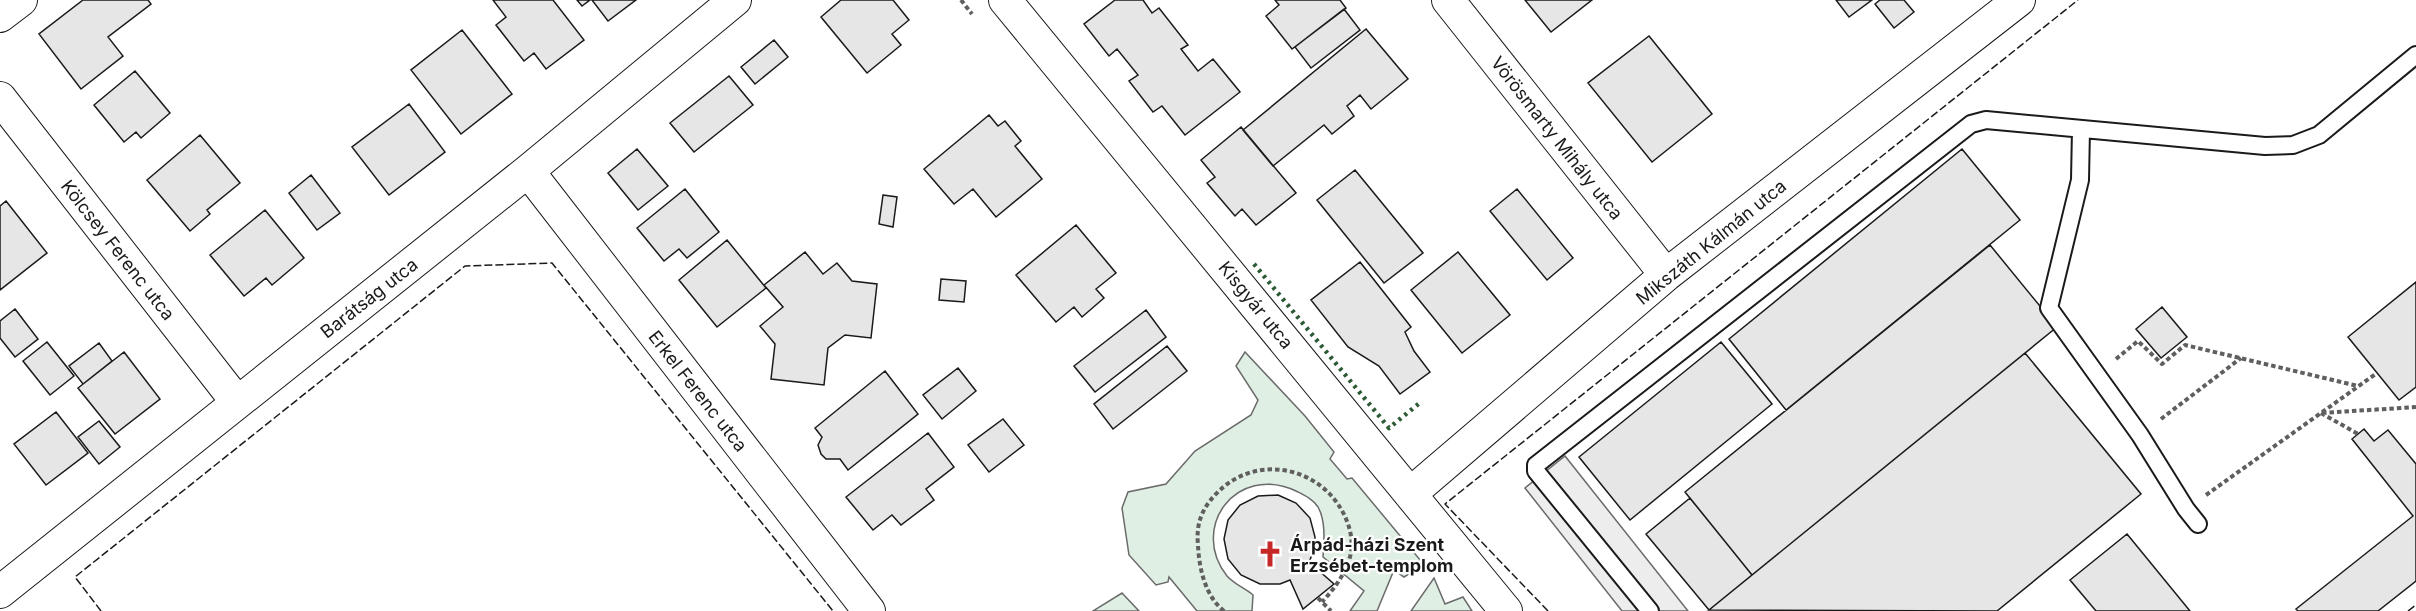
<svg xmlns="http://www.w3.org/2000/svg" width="2416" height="611" viewBox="0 0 2416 611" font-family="Inter,sans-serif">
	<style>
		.green { fill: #e0efe3; stroke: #6a6a6a; stroke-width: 1.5 }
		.parking { fill: #ededed; stroke: #6a6a6a; stroke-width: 1.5 }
		.building { fill: #e6e6e6; stroke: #1a1a1a; stroke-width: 1.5 }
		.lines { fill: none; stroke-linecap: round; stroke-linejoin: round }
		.lane-casing { stroke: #1a1a1a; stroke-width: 20 }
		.street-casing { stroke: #1a1a1a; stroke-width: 34 }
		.path { stroke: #5f5f5f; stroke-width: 4; stroke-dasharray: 4.5 3; stroke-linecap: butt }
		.lane { stroke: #fff; stroke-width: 16 }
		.street { stroke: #fff; stroke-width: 32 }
		.hedge { stroke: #2b5a34; stroke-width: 4.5; stroke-dasharray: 3 4.5; stroke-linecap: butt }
		.fence { stroke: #1a1a1a; stroke-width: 1.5; stroke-dasharray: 8 3; stroke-linecap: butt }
		.labels { text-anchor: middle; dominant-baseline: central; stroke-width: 4.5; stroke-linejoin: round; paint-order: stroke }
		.street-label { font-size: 18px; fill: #1a1a1a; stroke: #fff }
		.poi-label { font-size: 18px; font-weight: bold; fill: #1a1a1a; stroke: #fff; text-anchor: start }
	</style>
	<rect width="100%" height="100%" fill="#fff"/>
	<!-- green -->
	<path class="green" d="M 1245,352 L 1305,416 L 1334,452 L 1330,459 L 1347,479 L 1352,478 L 1421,561 L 1417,569 L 1404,577 L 1394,570 L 1377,611 L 1350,611 L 1364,591 L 1323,557 C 1324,542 1326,521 1318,507 C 1313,499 1304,495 1296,491 C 1236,463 1189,528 1227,576 C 1234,584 1246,589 1253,595 L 1252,611 L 1197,611 L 1169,577 L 1168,582 L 1156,585 L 1129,555 L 1122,508 L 1128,492 L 1166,484 L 1195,451 L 1251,415 L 1258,400 L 1236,366 Z
		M 1434,578 L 1445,604 L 1463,597 L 1472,611 L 1411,611 Z
		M 1122,593 L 1139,611 L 1093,611 Z"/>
	<!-- parking -->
	<path class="parking" d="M 1565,456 L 1688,611 L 1622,611 L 1525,488 Z"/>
	<!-- building -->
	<path class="building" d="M 83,0 L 148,0 L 151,4 L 108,37 L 123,56 L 81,89 L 39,34 Z
		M 493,0 L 553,0 L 584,40 L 546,69 L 534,53 L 524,61 L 496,25 L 506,17 Z
		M 577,0 L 590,0 L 582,6 Z
		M 592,0 L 636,0 L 608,21 Z
		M 841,0 L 893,0 L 909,20 L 892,34 L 901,45 L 867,73 L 821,17 Z
		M 1115,0 L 1143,0 L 1152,13 L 1159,8 L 1188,45 L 1181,49 L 1198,71 L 1213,59 L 1240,92 L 1185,135 L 1162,106 L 1153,112 L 1129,81 L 1138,75 L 1117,49 L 1109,56 L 1084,24 Z
		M 1275,0 L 1340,0 L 1346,8 L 1292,49 L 1266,16 L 1279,5 Z
		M 1525,0 L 1592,0 L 1551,32 Z
		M 1836,0 L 1872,0 L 1849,17 Z
		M 1880,0 L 1904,0 L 1914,12 L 1894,28 L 1875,4 Z
		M 1344,9 L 1360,30 L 1311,68 L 1295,47 Z
		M 1366,29 L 1408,79 L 1371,109 L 1360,95 L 1347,106 L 1354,116 L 1332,134 L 1324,125 L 1273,166 L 1243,130 Z
		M 462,30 L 512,94 L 461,134 L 411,70 Z
		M 1649,36 L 1712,114 L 1652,162 L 1588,83 Z
		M 774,40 L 788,57 L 755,84 L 741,67 Z
		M 135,71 L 170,113 L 141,138 L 136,132 L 124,142 L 94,105 Z
		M 729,76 L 753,105 L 694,152 L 670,123 Z
		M 409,104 L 445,152 L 389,195 L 352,147 Z
		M 989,115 L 998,126 L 1005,121 L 1021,141 L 1015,146 L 1042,179 L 996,217 L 973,189 L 954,204 L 924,169 Z
		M 1241,127 L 1296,193 L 1256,225 L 1242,209 L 1235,216 L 1207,183 L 1215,177 L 1201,160 Z
		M 200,135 L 240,183 L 207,210 L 210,214 L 190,231 L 147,180 Z
		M 637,149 L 668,186 L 638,210 L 608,173 Z
		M 1962,149 L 2020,220 L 1786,410 L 1729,339 Z
		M 1355,170 L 1423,253 L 1384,283 L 1317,200 Z
		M 311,175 L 340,213 L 317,230 L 289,193 Z
		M 685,189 L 719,232 L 687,258 L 679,249 L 664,261 L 637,228 Z
		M 1517,189 L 1573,258 L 1547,280 L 1490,211 Z
		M 883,195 L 897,197 L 893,227 L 879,224 Z
		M 6,201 L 47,253 L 0,290 L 0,206 Z
		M 265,210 L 304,258 L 272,285 L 266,278 L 244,296 L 210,255 Z
		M 1076,225 L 1116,273 L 1096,289 L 1104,298 L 1082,317 L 1074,307 L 1056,322 L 1016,275 Z
		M 727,240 L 766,288 L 717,327 L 679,280 Z
		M 1990,245 L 2057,327 L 1752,575 L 1685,492 Z
		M 805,252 L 823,274 L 837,263 L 852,281 L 877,284 L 871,338 L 845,335 L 828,348 L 824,385 L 771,379 L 775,344 L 760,326 L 783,307 L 764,285 Z
		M 1458,252 L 1510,315 L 1462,353 L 1411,290 Z
		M 1360,262 L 1411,327 L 1405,332 L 1414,351 L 1430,372 L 1400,394 L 1379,366 L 1348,347 L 1311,300 Z
		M 941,279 L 966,281 L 964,302 L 939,300 Z
		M 2416,282 L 2416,387 L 2399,400 L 2348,337 Z
		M 2162,307 L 2187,337 L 2161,358 L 2136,329 Z
		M 15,309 L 38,339 L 15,357 L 0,338 L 0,321 Z
		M 1146,310 L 1166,337 L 1095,392 L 1074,366 Z
		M 47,342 L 74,376 L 50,395 L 23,361 Z
		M 1721,342 L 1772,404 L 1630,520 L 1579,457 Z
		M 99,343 L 112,361 L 83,384 L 69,366 Z
		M 1167,346 L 1187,371 L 1113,429 L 1094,404 Z
		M 124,352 L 160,399 L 115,434 L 78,388 Z
		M 2025,353 L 2141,494 L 1997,611 L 1709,610 Z
		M 958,368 L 976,391 L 942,419 L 923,395 Z
		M 885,371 L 918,414 L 848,470 L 840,459 L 826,459 L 821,454 L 818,445 L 822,437 L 815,428 Z
		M 56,412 L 88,453 L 46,485 L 14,444 Z
		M 1003,419 L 1024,445 L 989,472 L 968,445 Z
		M 99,421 L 120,447 L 99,464 L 78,437 Z
		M 2364,429 L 2374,441 L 2388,430 L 2416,464 L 2416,581 L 2378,611 L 2298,611 L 2296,609 L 2413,516 L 2352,439 Z
		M 928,433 L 954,467 L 926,489 L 934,500 L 901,525 L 892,515 L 873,530 L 846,497 Z
		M 1278,495 L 1296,503 L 1310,518 L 1315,537 L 1314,550 L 1309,562 L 1334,584 L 1303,609 L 1290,580 L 1280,584 L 1260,584 L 1241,575 L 1228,559 L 1224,539 L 1228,520 L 1240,505 L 1258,496 Z
		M 1690,498 L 1752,575 L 1709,610 L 1646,534 Z
		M 2127,534 L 2190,611 L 2096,611 L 2070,580 Z"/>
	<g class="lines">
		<!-- lane casing -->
		<g class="lane-casing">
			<path id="lane" d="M 2081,129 L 2080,180 L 2049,308 L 2140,435 L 2186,509 L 2198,524
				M 1650,611 L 1540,476 L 1536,471 L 1536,465 L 1971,124 L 1986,120 L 2265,146 L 2293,145 L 2319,135 L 2416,55"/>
		</g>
		<!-- street casing -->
		<g class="street-casing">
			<path id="street" d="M 1005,0 L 1506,611
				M 1448,0 L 1666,275
				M 0,16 L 21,0
				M 0,98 L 237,402
				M 528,171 L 869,611
				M 1410,494 L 1666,275 L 2019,0
				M 0,592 L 528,171 L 735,0"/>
		</g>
		<!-- path -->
		<path class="path" d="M 961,0 L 972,14
			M 2116,359 L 2138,341 L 2162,364 L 2185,345 L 2358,386
			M 2321,413 L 2358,434
			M 2322,413 L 2416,407
			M 2161,419 L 2241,358
			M 2206,495 L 2377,373
			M 1318,598 L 1331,611
			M 1224,611 C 1205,596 1199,568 1198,545 C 1196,525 1201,510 1215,495 C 1256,450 1328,467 1348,524 C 1352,535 1353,549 1349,560 C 1344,576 1333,590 1322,602"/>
		<!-- lane -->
		<use href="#lane" class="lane"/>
		<!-- street -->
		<use href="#street" class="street"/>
		<!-- hedge -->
		<path class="hedge" d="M 1254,264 L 1389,428 L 1422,401"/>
		<!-- fence -->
		<path class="fence" d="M 101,611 L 75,577 L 465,266 L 552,263 L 833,611
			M 1548,611 L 1445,504 L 2078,0
			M 2408,611 L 2416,605"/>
	</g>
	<!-- icons -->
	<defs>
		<g id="church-bare" transform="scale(2.07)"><path d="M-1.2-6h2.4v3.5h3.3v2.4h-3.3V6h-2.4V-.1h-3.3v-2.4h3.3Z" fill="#c62828" stroke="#fff" stroke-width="2.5" paint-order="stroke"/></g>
	</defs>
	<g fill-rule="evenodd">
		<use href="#church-bare" x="1270" y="554"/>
	</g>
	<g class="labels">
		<!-- street labels -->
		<g class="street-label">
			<text transform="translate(1557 138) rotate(52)">Vörösmarty Mihály utca</text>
			<text transform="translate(1711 242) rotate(-39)">Mikszáth Kálmán utca</text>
			<text transform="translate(118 250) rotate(52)">Kölcsey Ferenc utca</text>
			<text transform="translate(369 298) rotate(-38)">Barátság utca</text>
			<text transform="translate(1256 305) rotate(51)">Kisgyár utca</text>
			<text transform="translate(698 391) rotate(52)">Erkel Ferenc utca</text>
		</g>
		<!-- poi labels -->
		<g class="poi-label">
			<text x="1290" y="544">Árpád-házi Szent<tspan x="1290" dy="21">Erzsébet-templom</tspan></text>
		</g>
	</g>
</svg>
